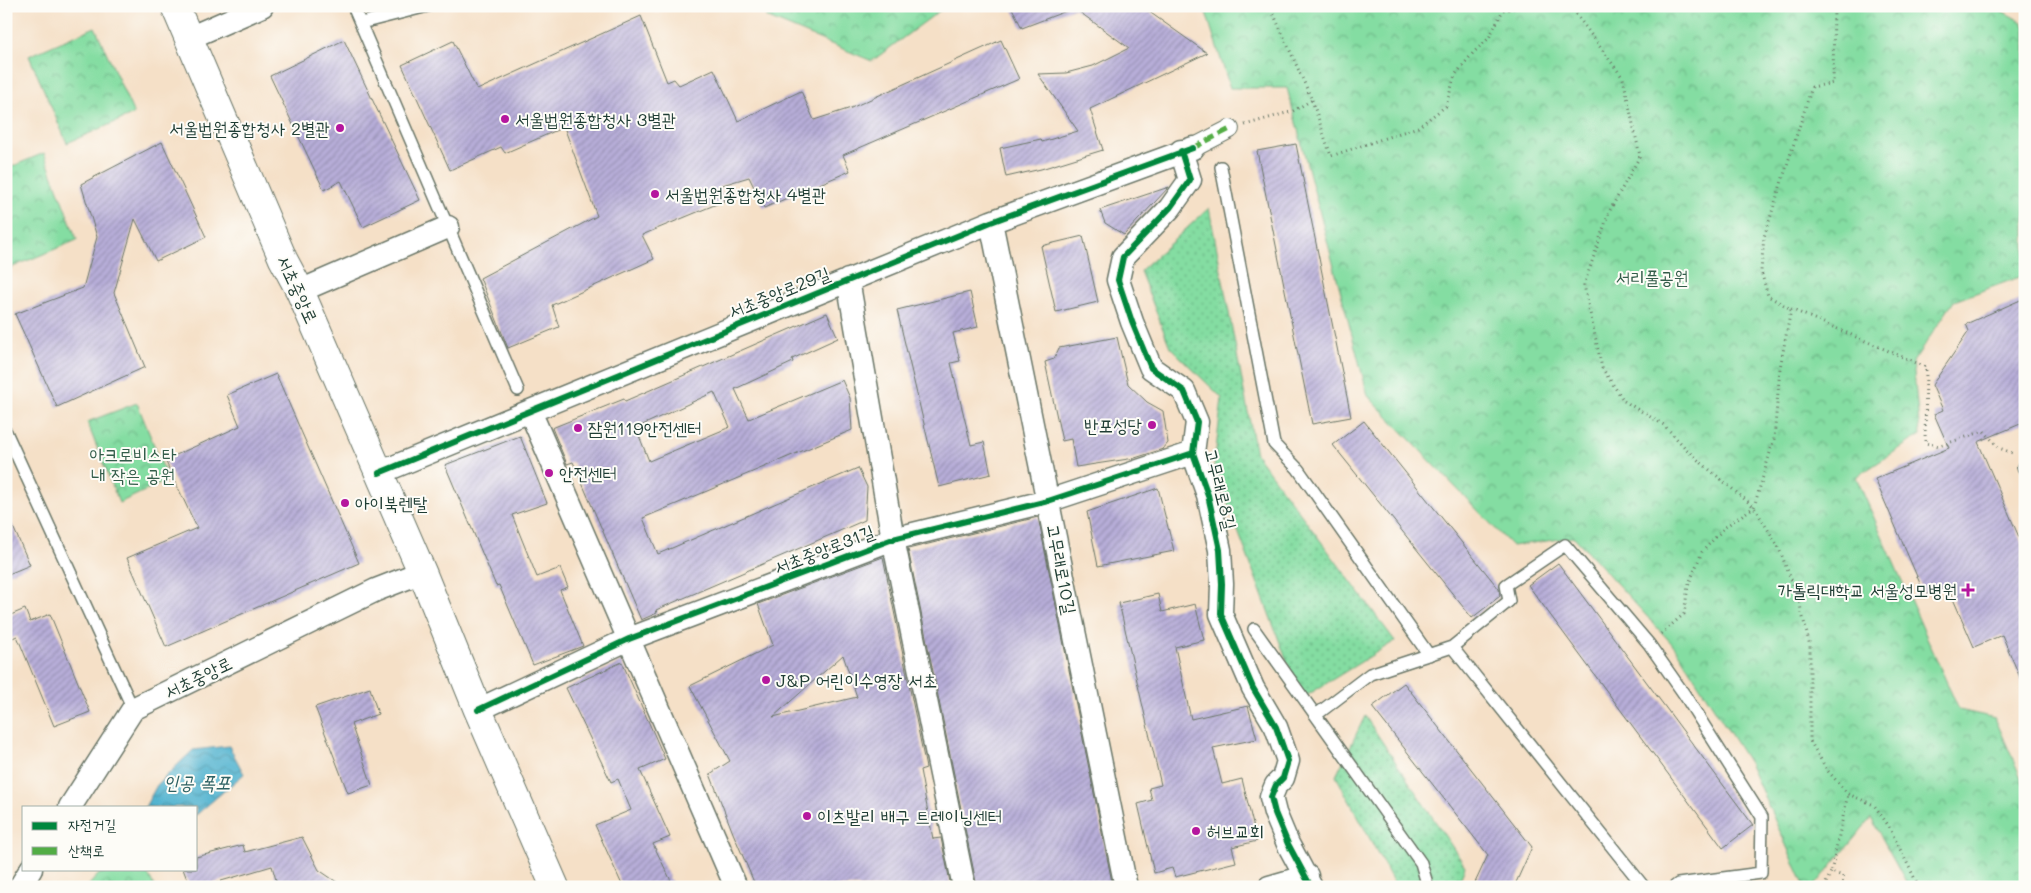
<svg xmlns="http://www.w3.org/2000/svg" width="2031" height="893" viewBox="0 0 2031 893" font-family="Mali,'Poor Story',sans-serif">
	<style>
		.grass { fill: url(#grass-dots); stroke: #528d6b }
		.park { fill: url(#park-crowns); stroke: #528d6b }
		.water { fill: url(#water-waves); stroke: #387882 }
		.building { fill: url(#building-hatch); fill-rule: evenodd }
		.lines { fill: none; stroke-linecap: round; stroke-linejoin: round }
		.service-casing { stroke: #6a7667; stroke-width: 14 }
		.pedestrian-casing { stroke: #6a7667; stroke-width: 20 }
		.minor-casing { stroke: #6a7667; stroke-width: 25 }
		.secondary-casing { stroke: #6a7667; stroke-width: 30 }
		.path { stroke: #6a7667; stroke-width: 3; stroke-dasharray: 1 4; stroke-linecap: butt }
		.service { stroke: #fff; stroke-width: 11 }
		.pedestrian { stroke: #fff; stroke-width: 18 }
		.minor { stroke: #fff; stroke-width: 22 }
		.secondary { stroke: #fff; stroke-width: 28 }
		.quiet { stroke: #52ad45; stroke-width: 5; stroke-dasharray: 10 5; stroke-linecap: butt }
		.cycleway-casing { stroke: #fdfcf7; stroke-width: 9 }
		.cycleway { stroke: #00873e; stroke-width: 6 }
		.poi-dot { fill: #b5179e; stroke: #fdfcf7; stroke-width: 2 }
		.labels { text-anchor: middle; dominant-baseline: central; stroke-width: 4; stroke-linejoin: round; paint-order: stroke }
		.poi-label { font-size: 18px; fill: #1f3d34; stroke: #fdfcf7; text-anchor: start }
		.park-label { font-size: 18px; fill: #335d4a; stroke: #fdfcf7 }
		.street-label { font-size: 18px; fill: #1f3d34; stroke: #fdfcf7 }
		.water-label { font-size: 19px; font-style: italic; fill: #2e6163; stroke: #fdfcf7 }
	</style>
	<defs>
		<pattern id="grass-dots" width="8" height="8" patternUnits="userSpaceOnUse" patternTransform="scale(1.25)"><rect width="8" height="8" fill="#84dda2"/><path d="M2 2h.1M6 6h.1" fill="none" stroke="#6bb485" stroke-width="1.8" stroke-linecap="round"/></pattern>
		<pattern id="park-crowns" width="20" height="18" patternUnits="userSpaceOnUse" patternTransform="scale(1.25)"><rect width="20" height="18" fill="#84dda2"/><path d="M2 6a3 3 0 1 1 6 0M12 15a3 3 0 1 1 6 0" fill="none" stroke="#6bb485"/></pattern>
		<pattern id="water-waves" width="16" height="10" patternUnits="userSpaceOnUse" patternTransform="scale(1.25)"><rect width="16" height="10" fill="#52b4d0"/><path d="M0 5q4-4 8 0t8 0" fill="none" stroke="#4394aa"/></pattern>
		<pattern id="building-hatch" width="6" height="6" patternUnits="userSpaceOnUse" patternTransform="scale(1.25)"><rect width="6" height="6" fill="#b8aed9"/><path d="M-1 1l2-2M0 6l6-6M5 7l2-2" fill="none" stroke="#958fb1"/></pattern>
	</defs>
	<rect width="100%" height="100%" fill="#fdfcf7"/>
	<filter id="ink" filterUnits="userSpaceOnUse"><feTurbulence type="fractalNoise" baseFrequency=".02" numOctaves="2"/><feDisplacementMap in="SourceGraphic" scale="10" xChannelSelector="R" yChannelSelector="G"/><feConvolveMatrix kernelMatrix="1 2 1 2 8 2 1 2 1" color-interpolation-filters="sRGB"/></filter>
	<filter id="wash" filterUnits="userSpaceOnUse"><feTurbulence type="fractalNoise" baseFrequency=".0096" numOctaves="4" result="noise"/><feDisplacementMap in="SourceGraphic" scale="20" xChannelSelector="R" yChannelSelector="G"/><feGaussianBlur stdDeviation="1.12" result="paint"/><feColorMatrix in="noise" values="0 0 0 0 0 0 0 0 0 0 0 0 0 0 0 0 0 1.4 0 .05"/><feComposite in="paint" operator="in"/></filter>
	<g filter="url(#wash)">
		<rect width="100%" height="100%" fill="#f5e0c7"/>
		<!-- grass -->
		<path class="grass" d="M 1209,208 L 1256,454 L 1395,641 L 1301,699 L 1214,467 L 1222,398 L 1170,347 L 1140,271 Z
			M 1365,716 L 1465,866 L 1458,887 L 1396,887 L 1336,776 Z"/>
		<!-- park -->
		<path class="park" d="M 771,6 L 946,6 L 872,61 L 766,17 Z
			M 1204,6 L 1993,6 L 2022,22 L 2025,28 L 2025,275 L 1954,301 L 1913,362 L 1920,435 L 1856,477 L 1959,710 L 1995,718 L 2025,787 L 2025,887 L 1909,887 L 1871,818 L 1814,887 L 1805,887 L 1749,763 L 1675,647 L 1574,537 L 1512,546 L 1368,396 L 1287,88 L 1230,88 Z
			M 95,27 L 134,114 L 67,143 L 29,56 Z
			M 44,153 L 77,240 L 10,268 L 6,258 L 6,169 Z
			M 137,403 L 168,480 L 119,503 L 87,422 Z
			M 120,869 L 145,869 L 155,887 L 87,887 L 99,874 Z"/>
		<!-- water -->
		<path class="water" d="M 229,746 L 244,774 L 196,815 L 196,807 L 145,807 L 157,785 L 193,750 Z"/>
		<g id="blocks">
			<!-- building -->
			<path class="building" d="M 1011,6 L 1141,6 L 1207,53 L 1090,109 L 1103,150 L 1041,169 L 1006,177 L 1000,148 L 1041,139 L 1042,142 L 1078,131 L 1038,74 L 1066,73 L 1093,66 L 1129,48 L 1074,8 L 1022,28 Z
				M 641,16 L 667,82 L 674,79 L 679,85 L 714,69 L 738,121 L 801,91 L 814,120 L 851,108 L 1001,40 L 1019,79 L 843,155 L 850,171 L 764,208 L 749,177 L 719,186 L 724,201 L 642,235 L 654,259 L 552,305 L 559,327 L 508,348 L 480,278 L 597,216 L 564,127 L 505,153 L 501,147 L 450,170 L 402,65 L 453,41 L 477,90 Z
				M 344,40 L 420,200 L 363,227 L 341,181 L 324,190 L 270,76 Z
				M 162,142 L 206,237 L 156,261 L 135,219 L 114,293 L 145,367 L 57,407 L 15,314 L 83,288 L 97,237 L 81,184 Z
				M 1296,144 L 1351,417 L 1312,424 L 1257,151 Z
				M 1169,187 L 1124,235 L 1105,223 L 1100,210 Z
				M 1083,236 L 1098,302 L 1056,312 L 1041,246 Z
				M 970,292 L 978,327 L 953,333 L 960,361 L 951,363 L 971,445 L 984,442 L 991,474 L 939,487 L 897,310 Z
				M 2025,298 L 2025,422 L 1978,442 L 2025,551 L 2025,689 L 2002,635 L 1974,647 L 1947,585 L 1925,595 L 1875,479 L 1949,448 L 1934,414 L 1943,410 L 1932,385 L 1969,331 L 1966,324 Z
				M 827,313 L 838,338 L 792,359 L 793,362 L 735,389 L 749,419 L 842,380 L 850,398 L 852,430 L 643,518 L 658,554 L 858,468 L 867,487 L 865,520 L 656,610 L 657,613 L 641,620 L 573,462 L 567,464 L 552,428 L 624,399 L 625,401 ZM 714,392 L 730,427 L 649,461 L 636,428 Z
				M 1117,337 L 1128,384 L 1147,402 L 1163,411 L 1168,443 L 1163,449 L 1135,458 L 1076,467 L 1071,439 L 1062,441 L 1045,362 L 1054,359 L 1059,348 Z
				M 276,374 L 359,563 L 166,647 L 127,558 L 197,528 L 165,460 L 240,426 L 227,395 Z
				M 1364,421 L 1499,589 L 1500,596 L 1472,618 L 1333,445 Z
				M 520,436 L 547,503 L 512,515 L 537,577 L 560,568 L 568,587 L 560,590 L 583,646 L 533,665 L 499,585 L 496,586 L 445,465 Z
				M 1158,488 L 1174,551 L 1098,566 L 1087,512 Z
				M 6,511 L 30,565 L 6,575 Z
				M 1038,517 L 1113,887 L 977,887 L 908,549 Z
				M 883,557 L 926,768 L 920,770 L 933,839 L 941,838 L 951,887 L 756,887 L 733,833 L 710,774 L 730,761 L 690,686 L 773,645 L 758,604 ZM 843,655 L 857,697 L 773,717 Z
				M 1558,563 L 1753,825 L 1723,848 L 1528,585 Z
				M 1158,594 L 1162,612 L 1195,604 L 1204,640 L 1175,647 L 1191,719 L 1248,706 L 1257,739 L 1213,748 L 1222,784 L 1242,779 L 1257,841 L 1232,847 L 1236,862 L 1175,877 L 1172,868 L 1154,873 L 1138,804 L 1152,800 L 1149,788 L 1161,785 L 1119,603 Z
				M 25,609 L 30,622 L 50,614 L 90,712 L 54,726 L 17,636 L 6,641 L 6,617 Z
				M 622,662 L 665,759 L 640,770 L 670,837 L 653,844 L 674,887 L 623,887 L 595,825 L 631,810 L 618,779 L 611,782 L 566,688 Z
				M 1404,683 L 1532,847 L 1514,887 L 1473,887 L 1488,855 L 1372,707 Z
				M 370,688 L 378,714 L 351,724 L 372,785 L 348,793 L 315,707 Z
				M 302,837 L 319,870 L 344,887 L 307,887 L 302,883 L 289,887 L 278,887 L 272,866 L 211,884 L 213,887 L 190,887 L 183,869 L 196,869 L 196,857 L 243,845 L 245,852 Z"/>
		</g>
	</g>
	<g filter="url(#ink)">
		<use href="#blocks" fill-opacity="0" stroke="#6a7667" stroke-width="1"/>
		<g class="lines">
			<!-- service casing -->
			<g class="service-casing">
				<path id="service" d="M 353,6 L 518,390
					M 361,23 L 428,6
					M 1221,167 L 1274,444 L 1298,469 L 1429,655
					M 6,432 L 133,709
					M 2025,466 L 2023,467 L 2025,470
					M 1254,629 L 1421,863 L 1428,887
					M 1452,647 L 1644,887
					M 1316,715 L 1370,674 L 1452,647 L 1509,601 L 1506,585 L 1565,545 L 1649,644 L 1684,694 L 1762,817 L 1761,873 L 1678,884 L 1674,887"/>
			</g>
			<!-- pedestrian casing -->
			<g class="pedestrian-casing">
				<path id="pedestrian" d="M 1193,148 L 1230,129"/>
			</g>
			<!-- minor casing -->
			<g class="minor-casing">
				<path id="minor" d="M 189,38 L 262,6
					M 1181,151 L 1190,180 L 1170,208 L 1123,257 L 1118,280 L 1132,322 L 1151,368 L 1184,391 L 1197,422 L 1193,453 L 1208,495 L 1220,550 L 1222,584 L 1221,614 L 1253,688 L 1276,727 L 1288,761 L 1283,778 L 1276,785 L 1271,797 L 1275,813 L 1288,844 L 1311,887
					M 991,222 L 1126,887
					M 848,280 L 893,539 L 964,887
					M 300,291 L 448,227
					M 530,411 L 736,887
					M 379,473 L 991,222 L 1193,148
					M 478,710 L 629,639 L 893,539 L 1048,501 L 1193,453
					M 70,807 L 133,709 L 376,590 L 422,572
					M 20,887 L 31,869
					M 1269,887 L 1307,876"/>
			</g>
			<!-- secondary casing -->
			<g class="secondary-casing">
				<path id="secondary" d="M 175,6 L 283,259 L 300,291 L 422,572 L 478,710 L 555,887"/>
			</g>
			<!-- path -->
			<path class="path" d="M 1570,6 L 1623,78 L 1640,156 L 1609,212 L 1584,285 L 1602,368 L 1624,401 L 1664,425 L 1692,455 L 1754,507 L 1778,546 L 1798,597 L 1810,646 L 1810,741 L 1827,770 L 1848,794 L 1874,805 L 1888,825 L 1919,887
				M 1312,100 L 1331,156 L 1418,127 L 1446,106 L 1455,75 L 1473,53 L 1489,38 L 1503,10 L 1523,7 L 1553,8 L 1556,6
				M 1245,125 L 1293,111 L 1312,100 L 1270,6
				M 1791,309 L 1926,367 L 1925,443 L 1939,446 L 1984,431 L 1999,448 L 2015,454
				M 1661,634 L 1684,614 L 1688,586 L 1702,552 L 1725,527 L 1754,507 L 1774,439 L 1780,368 L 1791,309 L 1768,296 L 1761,271 L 1764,237 L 1812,87 L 1833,83 L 1834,6
				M 1824,887 L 1831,872
				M 1842,887 L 1843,876 L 1831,872 L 1848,794"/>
			<!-- service -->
			<use href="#service" class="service"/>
			<!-- pedestrian -->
			<use href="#pedestrian" class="pedestrian"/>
			<!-- minor -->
			<use href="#minor" class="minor"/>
			<!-- secondary -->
			<use href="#secondary" class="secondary"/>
			<!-- quiet -->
			<path class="quiet" d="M 1193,148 L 1230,129"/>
			<!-- cycleway casing -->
			<g class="cycleway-casing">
				<path id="cycleway" d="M 1181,151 L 1190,180 L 1170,208 L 1123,257 L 1118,280 L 1132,322 L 1151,368 L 1184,391 L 1197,422 L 1193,453 L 1208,495 L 1220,550 L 1222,584 L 1221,614 L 1253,688 L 1276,727 L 1288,761 L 1283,778 L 1276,785 L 1271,797 L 1275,813 L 1288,844 L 1311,887
					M 379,473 L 991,222 L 1193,148
					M 478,710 L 629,639 L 893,539 L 1048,501 L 1193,453"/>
			</g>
			<!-- cycleway -->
			<use href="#cycleway" class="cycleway"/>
		</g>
	</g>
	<!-- markers -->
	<g class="poi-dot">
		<circle cx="505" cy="119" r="5"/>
		<circle cx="340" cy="128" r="5"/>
		<circle cx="655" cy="194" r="5"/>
		<circle cx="1152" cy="425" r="5"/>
		<circle cx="578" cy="428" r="5"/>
		<circle cx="549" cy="473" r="5"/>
		<circle cx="345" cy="503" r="5"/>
		<path d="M1965.5 582.5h5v5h5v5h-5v5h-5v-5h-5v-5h5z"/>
		<circle cx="766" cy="680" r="5"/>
		<circle cx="807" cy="816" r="5"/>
		<circle cx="1196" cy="831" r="5"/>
	</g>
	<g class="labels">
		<!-- poi labels -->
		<g class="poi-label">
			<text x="515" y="119">서울법원종합청사 3별관</text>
			<text x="330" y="128" text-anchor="end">서울법원종합청사 2별관</text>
			<text x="665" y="194">서울법원종합청사 4별관</text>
			<text x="1142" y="425" text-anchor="end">반포성당</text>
			<text x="588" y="428">잠원119안전센터</text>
			<text x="559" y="473">안전센터</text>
			<text x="355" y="503">아이북렌탈</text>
			<text x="1957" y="590" text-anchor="end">가톨릭대학교 서울성모병원</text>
			<text x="776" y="680">J&amp;P 어린이수영장 서초</text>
			<text x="817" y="816">이츠발리 배구 트레이닝센터</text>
			<text x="1206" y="831">허브교회</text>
		</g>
		<!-- park labels -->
		<g class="park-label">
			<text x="1652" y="277">서리풀공원</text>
			<text x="133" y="454">아크로비스타<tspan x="133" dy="21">내 작은 공원</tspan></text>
		</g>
		<!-- street labels -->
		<g class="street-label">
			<text transform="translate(298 289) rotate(65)">서초중앙로</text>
			<text transform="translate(779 292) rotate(-22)">서초중앙로29길</text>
			<text transform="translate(1221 489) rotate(76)">고무래로8길</text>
			<text transform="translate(824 549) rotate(-21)">서초중앙로31길</text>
			<text transform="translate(1062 569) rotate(79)">고무래로10길</text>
			<text transform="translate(198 677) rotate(-26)">서초중앙로</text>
		</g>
		<!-- water labels -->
		<g class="water-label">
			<text x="197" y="781">인공 폭포</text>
		</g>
	</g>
	<!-- margin -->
	<rect width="2031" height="893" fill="none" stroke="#fdfcf7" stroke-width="25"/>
	<!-- legend -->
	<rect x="22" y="806" width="175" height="65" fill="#fdfcf7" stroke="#a4b0a9"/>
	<rect x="32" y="822" width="25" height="8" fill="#00873e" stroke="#a4b0a9"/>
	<text x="68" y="830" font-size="15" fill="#1f3d34">자전거길</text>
	<rect x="32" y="847" width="25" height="8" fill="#52ad45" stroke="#a4b0a9"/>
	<text x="68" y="856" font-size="15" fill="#1f3d34">산책로</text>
</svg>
